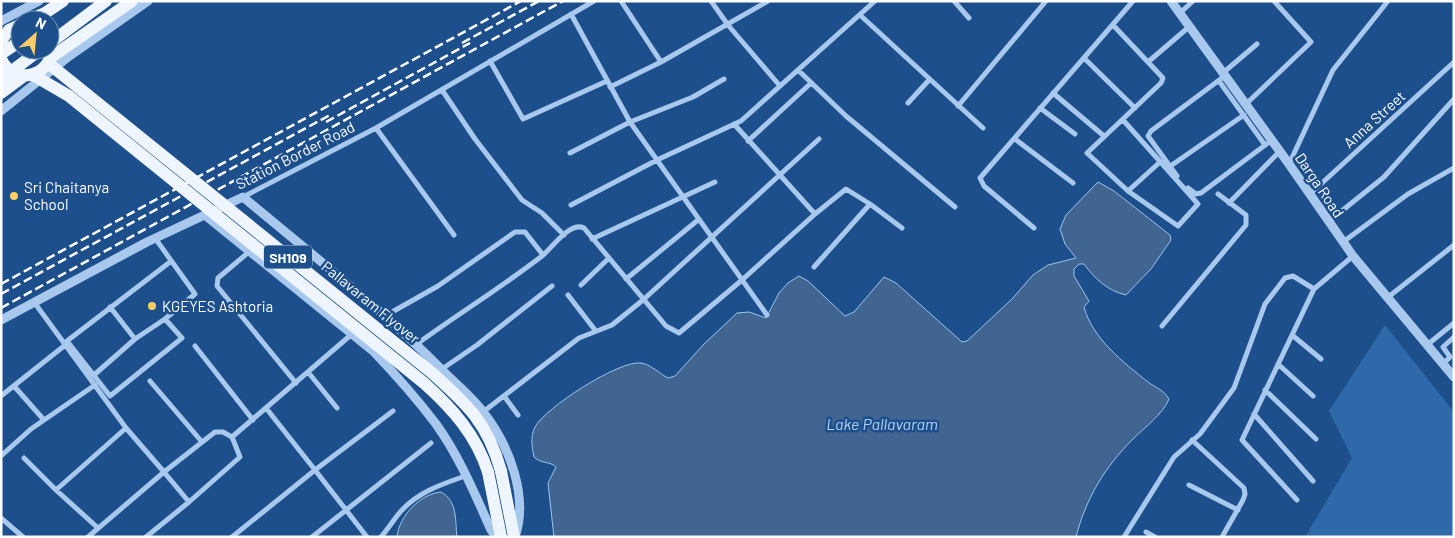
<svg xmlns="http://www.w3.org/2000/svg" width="1455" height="538" viewBox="0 0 1455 538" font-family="Barlow,sans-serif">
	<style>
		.green { fill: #2f69a9 }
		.water { fill: #406591; stroke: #9bc4ee }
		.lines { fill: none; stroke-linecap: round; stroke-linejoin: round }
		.minor { stroke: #a8c8ed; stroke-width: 5 }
		.tertiary { stroke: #a8c8ed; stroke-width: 9 }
		.primary { stroke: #eef5ff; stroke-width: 12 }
		.rail { stroke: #fff; stroke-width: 2.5; stroke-dasharray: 9 4; stroke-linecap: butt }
		.primary-bridge { stroke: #eef5ff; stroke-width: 12 }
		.poi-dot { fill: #fdce66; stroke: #1c4f8b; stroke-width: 2 }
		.labels { text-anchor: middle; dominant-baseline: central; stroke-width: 5; stroke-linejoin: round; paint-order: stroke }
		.shield { fill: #1c4f8b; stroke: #bbcadc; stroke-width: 1 }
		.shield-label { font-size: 14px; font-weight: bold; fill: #fff }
		.street-label { font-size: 15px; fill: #fff; stroke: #1c4f8b }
		.poi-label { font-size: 15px; fill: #fff; stroke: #1c4f8b; text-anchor: start }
		.water-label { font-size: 16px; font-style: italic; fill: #b4d2f4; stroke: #1c4f8b }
	</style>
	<rect width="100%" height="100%" fill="#1c4f8b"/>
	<!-- green -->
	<path class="green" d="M 1385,325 L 1454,412 L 1454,537 L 1305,537 L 1352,458 L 1329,411 Z"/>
	<!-- water -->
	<path class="water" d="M 1098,182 L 1114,191 L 1170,235 L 1171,240 L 1151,269 L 1126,295 C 1108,291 1095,279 1084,264 L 1079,264 L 1074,269 L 1074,276 L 1089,301 L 1084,307 C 1092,338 1124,363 1148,382 C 1156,388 1164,390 1169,399 C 1163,414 1145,427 1133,439 C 1105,467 1086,498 1076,537 L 554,537 L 548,483 L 556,467 C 550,461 541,464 534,457 C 532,447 530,437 535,427 C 545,408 619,360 641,363 C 650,364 660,374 668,378 L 675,376 L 704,344 L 737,313 L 749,312 L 766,318 L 779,293 L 788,283 L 799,276 L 808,281 L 845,316 L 854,312 L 884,277 L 896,283 L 962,342 L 967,341 L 1012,299 L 1033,275 L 1048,265 L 1076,258 L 1065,244 L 1060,229 L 1066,215 Z
		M 441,492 C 458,501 455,521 457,537 L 397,537 C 399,516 420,494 441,492 Z"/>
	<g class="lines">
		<!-- minor -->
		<path class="minor" d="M 621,1 L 661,62
			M 711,1 L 728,25 L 780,86
			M 954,1 L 969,18
			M 1180,13 L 1193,1
			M 571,14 L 630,122 L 767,315
			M 860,15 L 983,128
			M 1113,25 L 1163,78 L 1161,83 L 1087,153 L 1128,191 L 1178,226 L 1198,204 L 1123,120
			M 1084,58 L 1135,108
			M 490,61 L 523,119 L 607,81
			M 1148,62 L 1190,26
			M 798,70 L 846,116 L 955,207
			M 1224,72 L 1257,44
			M 1219,81 L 1265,145
			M 610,87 L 661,62 L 768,1
			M 442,90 L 475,139 L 522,200 L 542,213 L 564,235
			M 1053,93 L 1104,136
			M 908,103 L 929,80
			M 1246,104 L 1311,42 L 1274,1
			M 958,106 L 1046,1
			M 1040,108 L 1075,134
			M 734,124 L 815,214 L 846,189 L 870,204 L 814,267
			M 376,128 L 454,235
			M 1015,139 L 1073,183
			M 748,141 L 811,83
			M 570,153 L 630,122 L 693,97 L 724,79
			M 1289,164 L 1333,70 L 1388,1
			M 1169,167 L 1244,115
			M 1177,176 L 1148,136 L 1151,131 L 1226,75
			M 1188,188 L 1196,194 L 1201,193 L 1272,140
			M 1128,191 L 1160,162
			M 1310,194 L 1454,62
			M 243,197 L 376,128 L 594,1
			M 1229,203 L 1280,151
			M 870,204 L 902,228
			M 571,205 L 657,160 L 741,121 L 875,1
			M 1328,222 L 1384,177 L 1454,99
			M 1034,228 L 984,186 L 980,178 L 1133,1
			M 155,238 L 195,294 L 165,319
			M 592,239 L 715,182
			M 1343,242 L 1408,194 L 1454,168
			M 250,251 L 218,278 L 217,286 L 296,383
			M 626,279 L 698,220
			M 581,285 L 609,258
			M 568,295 L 595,330
			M 1387,298 L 1454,245
			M 34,302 L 126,428 L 164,472 L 88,537
			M 110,307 L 135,339
			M 385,316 L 438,286 L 515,232 L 525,232 L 543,255
			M 1162,326 L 1246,225 L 1246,215 L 1218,194
			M 1292,335 L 1321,359
			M 417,344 C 458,314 502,287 542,256 C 552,248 570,221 584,228 L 666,326 L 679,333 L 742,280 L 815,214
			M 1427,345 L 1454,323
			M 195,346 L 253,420
			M 1278,364 L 1313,396
			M 1443,364 L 1450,357 L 1443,347 L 1454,337
			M 442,369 L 477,345 L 552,286
			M 308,372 L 337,408
			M 94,375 L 135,339 L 165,319 L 182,338 L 110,396 L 67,341 L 170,262
			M 150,381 L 202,442
			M 14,386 L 44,420
			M 1265,390 L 1316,439
			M 1,396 L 64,346
			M 504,396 L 518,415
			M 483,412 L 579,338 L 612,325 L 643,300 L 819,139
			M 1254,414 L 1313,481
			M 232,437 L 240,457 L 189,502 L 164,472 L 215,432 L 223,432 L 232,437 L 352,334
			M 1192,440 L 1244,488 L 1245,494 L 1243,500 L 1222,537
			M 1,456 L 31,429 L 95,385
			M 24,458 L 56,490
			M 1189,485 L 1238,510
			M 1297,500 L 1242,440 L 1314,289
			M 1,518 L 23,537
			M 98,528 L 56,490 L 126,428
			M 1146,532 L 1155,537
			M 146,537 L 189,502
			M 232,537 L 315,470 L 266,408
			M 312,537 L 431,443
			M 367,537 L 315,470 L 393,411
			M 381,537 C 389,528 395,517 403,509 C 420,491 443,484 465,476
			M 1124,537 L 1174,457 L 1200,434 L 1234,388 L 1265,304 L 1285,278 L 1293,276 L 1314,289 L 1353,256"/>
		<!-- tertiary -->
		<path class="tertiary" d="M 1171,1 L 1289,164 L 1353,256 L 1454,377
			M 1,21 L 39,1
			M 1,111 L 68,57 L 148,1
			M 206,216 L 373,351 C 395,374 417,399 436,424 C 459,456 475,494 491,530 L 497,537
			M 1,320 L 147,242 L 243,197 C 311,254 382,309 444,372 C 457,385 473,398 484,413 C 509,445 529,497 515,537"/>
		<!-- primary -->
		<path class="primary" d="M 29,20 L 45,13 L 63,1
			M 1,41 L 9,30 L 20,25
			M 50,43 L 106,1
			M 1,54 L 20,41
			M 50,58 L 132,1
			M 1,79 L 40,50
			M 1,93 L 24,76
			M 501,471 L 514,537
			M 488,472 L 501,537"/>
		<!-- rail -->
		<path class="rail" d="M 462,43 L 539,1
			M 326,122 L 470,43
			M 1,284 L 521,1
			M 1,294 L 330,115
			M 1,308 L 563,1"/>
		<!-- primary-bridge -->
		<path class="primary-bridge" d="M 1,59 C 14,89 59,74 50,42
			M 48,63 L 431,372 C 467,404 488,423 501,471
			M 33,75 L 69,96 L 424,383 C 453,409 476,435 488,472"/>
	</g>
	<!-- markers -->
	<g class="poi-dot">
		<circle cx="14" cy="196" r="5"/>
		<circle cx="152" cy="306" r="5"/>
	</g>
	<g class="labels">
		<!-- shield labels -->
		<rect class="shield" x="264" y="245.5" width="48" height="23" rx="4"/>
		<g class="shield-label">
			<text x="288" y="257">SH109</text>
		</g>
		<!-- street labels -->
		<g class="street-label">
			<text transform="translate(1374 119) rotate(-42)">Anna Street</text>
			<text transform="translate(295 155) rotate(-27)">Station Border Road</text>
			<text transform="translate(1320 185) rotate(56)">Darga Road</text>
			<text transform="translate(371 302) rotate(39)">Pallavaram Flyover</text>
		</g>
		<!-- poi labels -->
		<g class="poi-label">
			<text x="24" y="187">Sri Chaitanya<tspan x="24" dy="17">School</tspan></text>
			<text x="162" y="306">KGEYES Ashtoria</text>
		</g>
		<!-- water labels -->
		<g class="water-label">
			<text x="882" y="423">Lake Pallavaram</text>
		</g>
	</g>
	<!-- border -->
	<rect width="1455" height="538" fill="none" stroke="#ffffff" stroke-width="5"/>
	<!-- north arrow -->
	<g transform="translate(35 35) rotate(27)"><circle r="24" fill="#1c4f8b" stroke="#7795b9"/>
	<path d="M0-4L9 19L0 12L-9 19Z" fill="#fdce66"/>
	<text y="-8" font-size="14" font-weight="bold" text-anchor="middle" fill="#ffffff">N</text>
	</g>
</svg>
